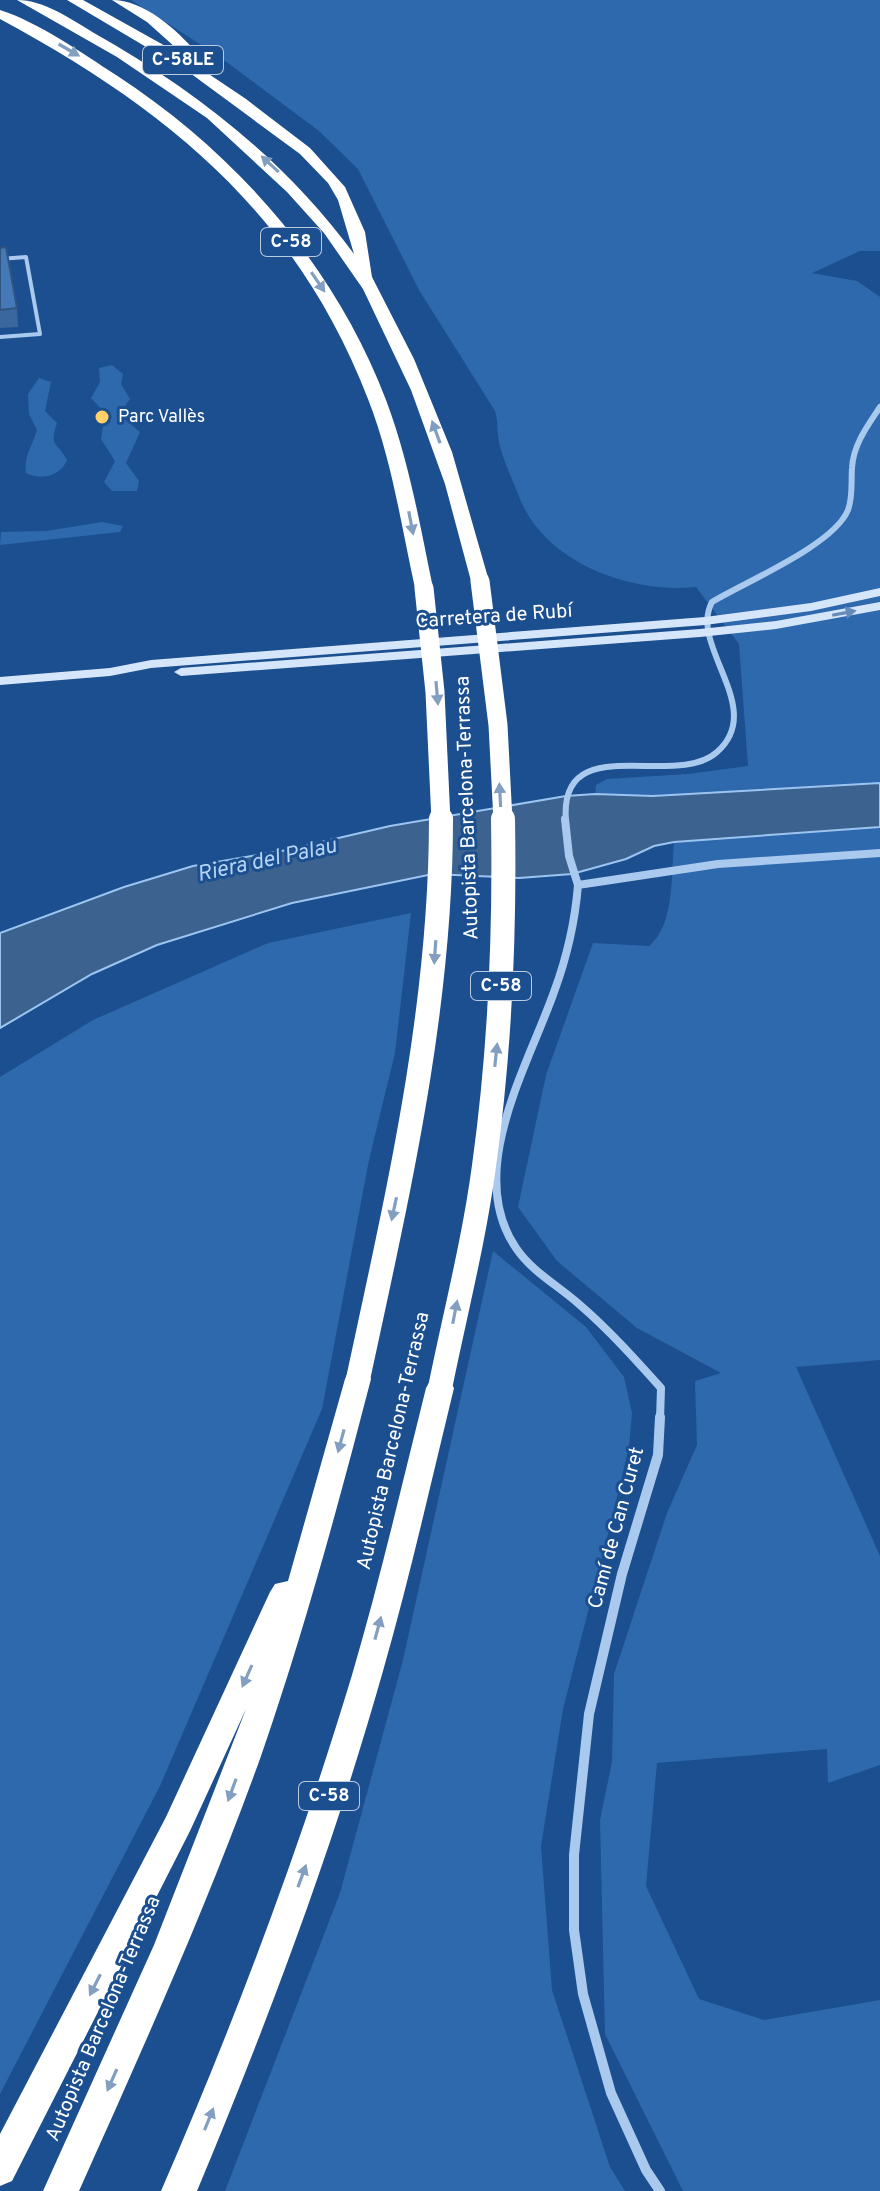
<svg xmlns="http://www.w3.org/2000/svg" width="880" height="2191" viewBox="0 0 880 2191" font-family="Overpass,sans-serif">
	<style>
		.green { fill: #2e69ad }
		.water { fill: #3c6290; stroke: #9cc4f0; stroke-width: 2 }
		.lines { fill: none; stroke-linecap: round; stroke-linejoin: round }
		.lane { stroke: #a9c9ee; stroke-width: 4 }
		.street-far2 { stroke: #a9c9ee; stroke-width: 6 }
		.street-far1 { stroke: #a9c9ee; stroke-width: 8 }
		.street { stroke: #a9c9ee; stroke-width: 10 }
		.secondary { fill: #d6e6fa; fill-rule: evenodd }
		.highway { fill: #fff; fill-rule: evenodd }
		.highway-bridge-far1 { stroke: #fff; stroke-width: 19 }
		.highway-bridge { stroke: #fff; stroke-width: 24 }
		.wall { fill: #3a679d }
		.building { fill: #4478b7; stroke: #305480; stroke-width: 2 }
		.oneway { fill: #829ec1 }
		.oneway2 { fill: #668bba }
		.poi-dot { fill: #ffd166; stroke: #1b4f8f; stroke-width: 3 }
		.labels { text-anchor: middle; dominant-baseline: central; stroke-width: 6; stroke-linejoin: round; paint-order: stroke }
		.shield { fill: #1b4f8f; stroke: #bbcadd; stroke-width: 2 }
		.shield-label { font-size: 18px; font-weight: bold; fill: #fff }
		.far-poi-label { font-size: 18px; fill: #fff; stroke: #1b4f8f; text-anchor: start }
		.street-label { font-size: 20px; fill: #fff; stroke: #1b4f8f }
		.water-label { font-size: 22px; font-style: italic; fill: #b5d3f5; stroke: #1b4f8f }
	</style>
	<rect width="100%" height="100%" fill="#1b4f8f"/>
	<!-- green -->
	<path class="green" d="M 131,0 L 880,0 L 880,251 L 860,251 L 812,273 L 857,281 L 880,297 L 880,783 L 595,799 L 596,785 L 607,779 L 688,774 L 748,766 L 739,644 L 696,587 C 630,594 542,562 518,494 C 511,476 500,454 498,435 C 497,426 498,421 495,411 L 419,290 L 358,169 L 319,131 L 220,57 Z
		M 112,365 L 123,374 L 121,384 L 130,399 L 122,410 L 122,417 L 140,432 L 126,463 L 139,481 L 137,491 L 112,491 L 104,482 L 115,461 L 101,439 L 105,413 L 91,398 L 100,382 L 99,368 Z
		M 39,378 L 51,382 L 45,411 L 57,423 C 49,448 57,441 67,460 C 61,476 41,481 26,473 C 23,458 33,444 37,430 L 29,414 L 28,394 Z
		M 102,522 L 123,526 L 120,532 L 0,545 L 1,532 L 46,531 Z
		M 880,827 L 880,1360 L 796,1367 L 880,1556 L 880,1765 L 828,1783 L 827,1749 L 657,1763 L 646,1886 L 699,1999 L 764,2020 L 880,2000 L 880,2191 L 683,2191 L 605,2034 L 600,1820 L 612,1762 L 614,1674 L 667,1513 L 697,1445 L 695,1381 L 721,1373 L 637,1328 L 557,1261 L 518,1207 L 546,1075 L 593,943 L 649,946 C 675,925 671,874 674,842 Z
		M 411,913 L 395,1053 L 369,1160 L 322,1409 L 160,1786 L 0,2094 L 0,1077 L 93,1020 L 268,943 Z
		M 493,1251 L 586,1327 L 624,1377 L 632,1413 L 629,1447 L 613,1514 L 563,1709 L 541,1846 L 552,1990 L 610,2167 L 625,2191 L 225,2191 L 340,1893 L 403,1660 Z"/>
	<!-- water -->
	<path class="water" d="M 880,783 L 880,827 L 674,842 L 654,846 L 626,859 L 572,874 L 519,878 L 433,874 L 292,903 L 157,945 L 92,974 L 0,1028 L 0,933 L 124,887 L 193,866 L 287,850 L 390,826 L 566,796 L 595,794 L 653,796 Z"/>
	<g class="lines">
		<!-- lane -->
		<path class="lane" d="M 0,259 L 26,257 L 40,334 L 0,337"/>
		<!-- street-far2 -->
		<path class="street-far2" d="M 566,821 C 558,728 675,790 717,752 C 767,708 688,646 712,602 C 745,582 834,545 848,510 C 853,497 851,482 852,468 C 853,445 868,425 880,407"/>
		<!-- street-far1 -->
		<path class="street-far1" d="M 565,819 L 569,856 L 578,885 L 718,864 L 880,853
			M 578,885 C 575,922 567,957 554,992 C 528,1066 464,1172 516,1248 C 532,1272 559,1286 580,1305 C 609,1330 635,1359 661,1388 L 660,1419"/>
		<!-- street -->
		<path class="street" d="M 660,1417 L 658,1455 L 622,1574 L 589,1714 L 574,1855 L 574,1930 L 583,1994 L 611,2093 L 646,2170 L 660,2191"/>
		<!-- secondary -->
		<path class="secondary" d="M 880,588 L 880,596 L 811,611 L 705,625 L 151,668 L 110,676 L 0,685 L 0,677 L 110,668 L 151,660 L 705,617 L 811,603 Z
			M 880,602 L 880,610 L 776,629 L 700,637 L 181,676 L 174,672 L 181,668 L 700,629 L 776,621 Z"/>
		<!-- highway -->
		<path class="highway" d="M 17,0 C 44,0 71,19 94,33 C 195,90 285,160 354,254 L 338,200 L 328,183 L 300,154 L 190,73 L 67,0 L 83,0 L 176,52 L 246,99 L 310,148 L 345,187 L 365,232 L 372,277 L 414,359 L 452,452 L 489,581 L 487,585 L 480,587 L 471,581 L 445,484 L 411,390 L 363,289 L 324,233 L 287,192 L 207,118 L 117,57 Z
			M 112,0 C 144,0 176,29 197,53 L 185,56 L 147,22 Z
			M 0,10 C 38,22 82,53 116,75 C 236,153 335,266 386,400 C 409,461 420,525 433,588 L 431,592 L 417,592 L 415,588 C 401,525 392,460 368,399 C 297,215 169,110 0,19 Z
			M 358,1369 L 368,1372 L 371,1379 C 338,1506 304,1632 261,1756 C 208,1904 143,2048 79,2191 L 43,2191 L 154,1945 L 246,1709 L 190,1831 L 12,2181 L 0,2186 L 0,2134 L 166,1817 L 270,1592 L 275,1584 L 288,1581 L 345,1379 L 348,1372 Z
			M 440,1378 L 450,1381 L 454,1388 C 431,1482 410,1577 383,1671 C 333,1848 268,2021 197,2191 L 161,2191 C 234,2023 299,1851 352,1675 C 380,1580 402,1484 426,1388 L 430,1381 Z"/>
		<!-- highway-bridge-far1 -->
		<path class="highway-bridge-far1" d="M 480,581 L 498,725 L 503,821
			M 424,588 L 435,692 L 441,821"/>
		<!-- highway-bridge -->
		<path class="highway-bridge" d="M 358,1379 C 398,1193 441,1010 441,819
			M 440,1388 C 455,1314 474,1241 484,1166 C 500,1051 505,935 503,819"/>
	</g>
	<!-- wall -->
	<path class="wall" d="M 0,248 L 17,308 L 18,327 L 0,328 Z"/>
	<!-- building -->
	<path class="building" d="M 6,247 L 17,308 L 0,310 L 0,248 Z"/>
	<!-- one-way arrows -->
	<defs><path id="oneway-solid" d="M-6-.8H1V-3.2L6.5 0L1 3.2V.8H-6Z" transform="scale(2)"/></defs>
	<g class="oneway">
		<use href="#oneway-solid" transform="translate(69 50) rotate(30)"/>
		<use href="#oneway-solid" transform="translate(270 164) rotate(-137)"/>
		<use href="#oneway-solid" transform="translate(318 282) rotate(56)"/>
		<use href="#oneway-solid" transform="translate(436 432) rotate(-110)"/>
		<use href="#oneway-solid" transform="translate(411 523) rotate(79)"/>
		<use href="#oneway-solid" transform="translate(437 693) rotate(85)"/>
		<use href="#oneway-solid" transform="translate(500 795) rotate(-93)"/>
		<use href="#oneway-solid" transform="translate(435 952) rotate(94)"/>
		<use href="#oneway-solid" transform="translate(496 1055) rotate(-84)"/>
		<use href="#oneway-solid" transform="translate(394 1209) rotate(102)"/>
		<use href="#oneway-solid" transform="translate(455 1312) rotate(-79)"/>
		<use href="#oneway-solid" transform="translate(341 1441) rotate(105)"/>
		<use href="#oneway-solid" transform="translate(378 1628) rotate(-75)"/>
		<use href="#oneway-solid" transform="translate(247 1676) rotate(114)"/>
		<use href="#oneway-solid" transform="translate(232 1790) rotate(110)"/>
		<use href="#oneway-solid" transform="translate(302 1876) rotate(-70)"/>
		<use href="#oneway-solid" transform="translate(95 1985) rotate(117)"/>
		<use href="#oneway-solid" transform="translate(112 2080) rotate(114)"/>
		<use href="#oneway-solid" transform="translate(209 2119) rotate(-68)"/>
	</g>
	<use class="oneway2" href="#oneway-solid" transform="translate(844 613) rotate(-11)"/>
	<!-- markers -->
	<circle class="poi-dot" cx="102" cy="417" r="8"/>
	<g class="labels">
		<!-- shield labels -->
		<g class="shield">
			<rect x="143" y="46" width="80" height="28" rx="6"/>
			<rect x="261" y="228" width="60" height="28" rx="6"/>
			<rect x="471" y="972" width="60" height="28" rx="6"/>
			<rect x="299" y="1782" width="60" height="28" rx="6"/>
		</g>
		<g class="shield-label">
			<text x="183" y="60">C-58LE</text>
			<text x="291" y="242">C-58</text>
			<text x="501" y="986">C-58</text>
			<text x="329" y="1796">C-58</text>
		</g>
		<!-- far-poi labels -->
		<g class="far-poi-label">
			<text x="118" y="417">Parc Vallès</text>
		</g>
		<!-- street labels -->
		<g class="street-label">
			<text transform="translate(494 617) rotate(-4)">Carretera de Rubí</text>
			<text transform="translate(468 808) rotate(-92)">Autopista Barcelona-Terrassa</text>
			<text transform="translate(394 1441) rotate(-77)">Autopista Barcelona-Terrassa</text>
			<text transform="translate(617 1528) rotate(-75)">Camí de Can Curet</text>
			<text transform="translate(104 2019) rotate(-67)">Autopista Barcelona-Terrassa</text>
		</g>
		<!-- water labels -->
		<g class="water-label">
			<text transform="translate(267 861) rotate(-12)">Riera del Palau</text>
		</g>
	</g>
</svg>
